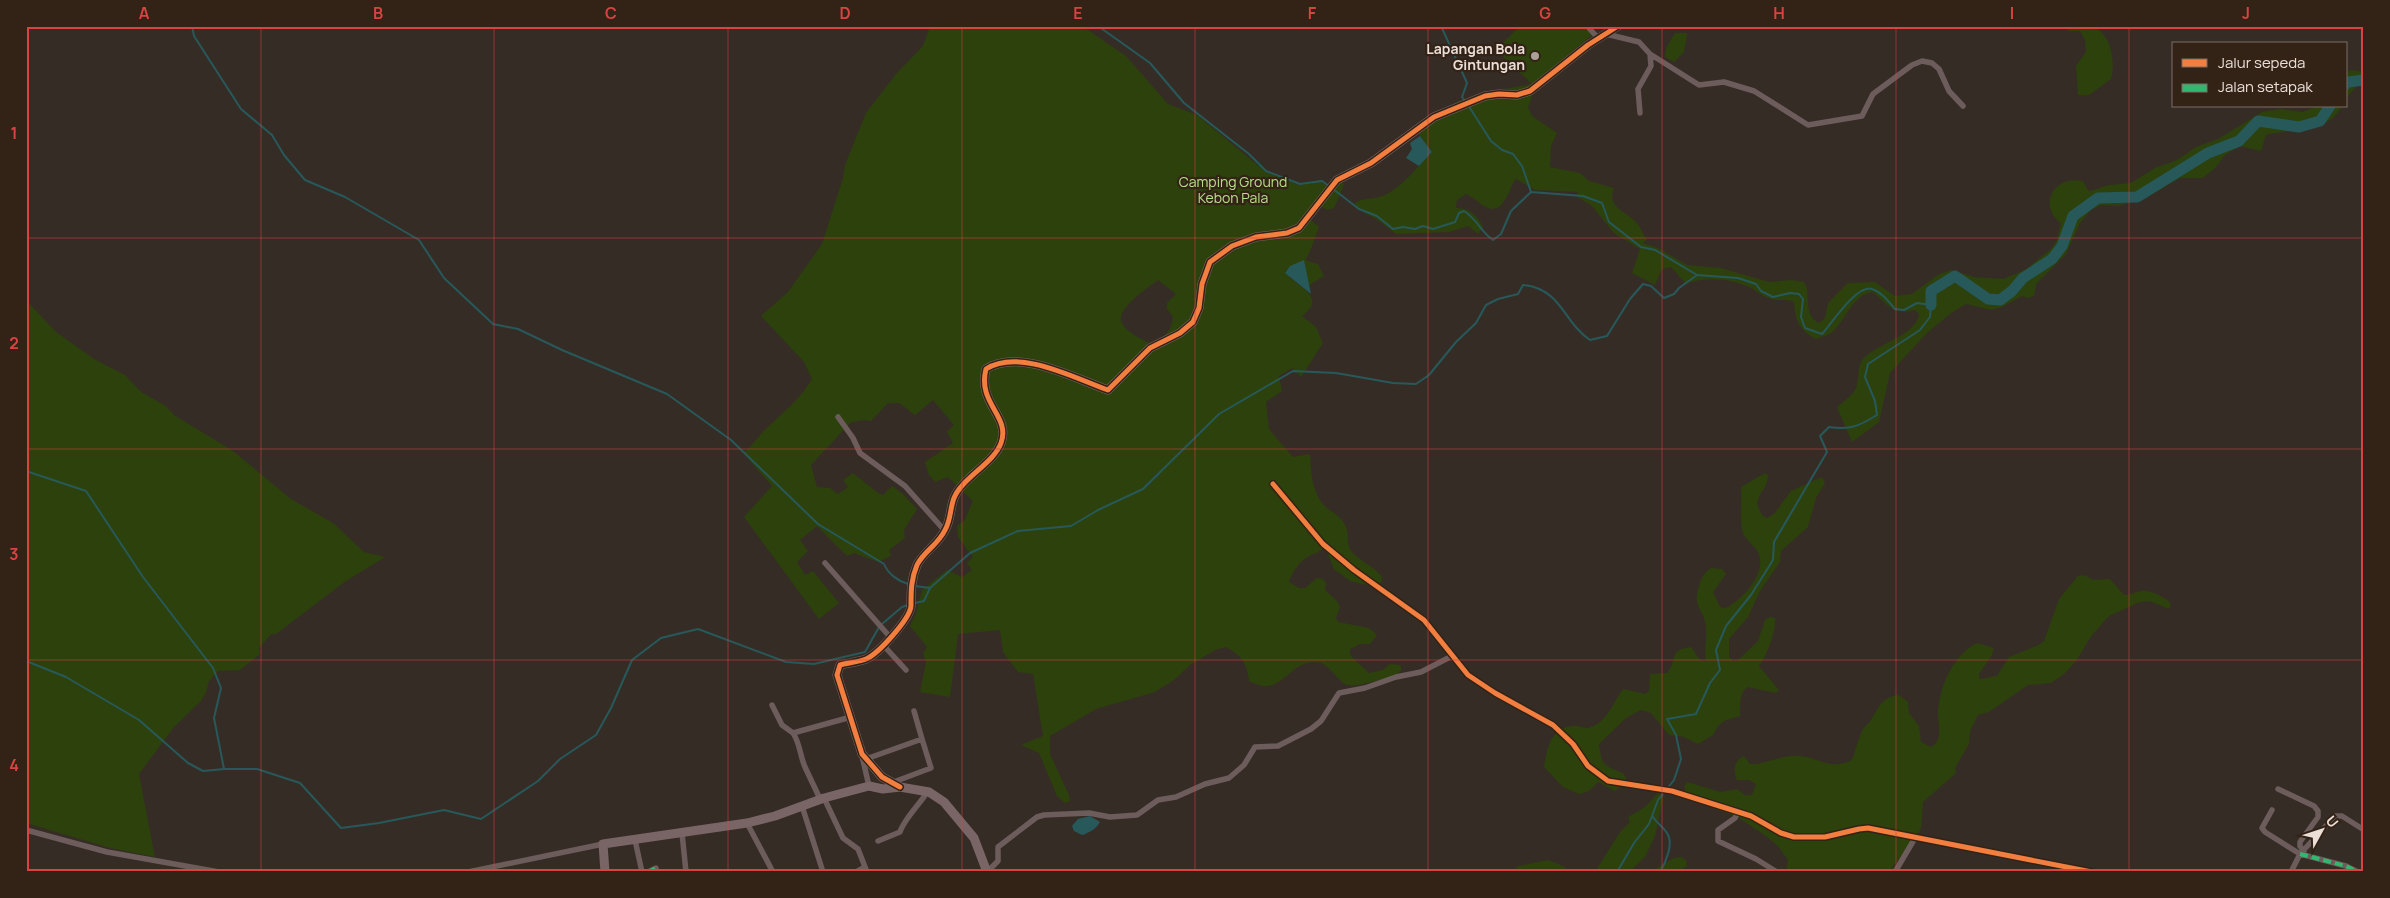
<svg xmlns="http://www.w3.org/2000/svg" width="2390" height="898" viewBox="0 0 2390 898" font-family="Manrope,sans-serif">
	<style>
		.green { fill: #2d410c; fill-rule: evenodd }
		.water { fill: #27595b }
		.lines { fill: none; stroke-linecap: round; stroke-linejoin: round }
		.stream { stroke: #27595b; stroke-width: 2 }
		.river { stroke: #27595b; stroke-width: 11 }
		.street { stroke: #6d5c5c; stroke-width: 5.5 }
		.secondary { stroke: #7a6566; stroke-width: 9 }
		.quiet { stroke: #33b770; stroke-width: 4; stroke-dasharray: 8 4; stroke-linecap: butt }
		.cycleway-casing { stroke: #332216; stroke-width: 8 }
		.cycleway { stroke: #f27e40; stroke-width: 5 }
		.grid { fill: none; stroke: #d94342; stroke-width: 1; stroke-opacity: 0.55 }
		.poi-dot { fill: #aba098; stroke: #332216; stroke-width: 2 }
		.labels { text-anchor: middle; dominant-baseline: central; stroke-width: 4.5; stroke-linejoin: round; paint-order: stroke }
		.poi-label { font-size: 14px; font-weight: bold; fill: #eaded6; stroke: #332216; text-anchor: end }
		.park-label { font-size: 14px; fill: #b4e086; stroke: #332216 }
		.neatline { fill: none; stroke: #d94342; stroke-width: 2 }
		.grid-label { font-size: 16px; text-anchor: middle; font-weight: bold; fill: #d94342 }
	</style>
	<rect width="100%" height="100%" fill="#362c26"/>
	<!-- green -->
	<path class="green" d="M 930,26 L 1082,26 L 1126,56 L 1168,104 L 1197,115 L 1266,172 L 1299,185 L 1321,182 L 1329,187 L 1340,176 L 1344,185 L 1334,208 L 1327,210 L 1316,203 L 1307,217 L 1319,227 C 1314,239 1312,250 1305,260 L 1318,264 L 1324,276 L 1308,286 L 1304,260 L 1286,270 C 1288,285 1332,294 1302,316 L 1316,327 L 1323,343 L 1301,377 L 1292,368 L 1279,376 L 1282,391 L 1266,402 L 1269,429 L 1293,457 L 1310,454 C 1311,472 1312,495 1327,508 C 1335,514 1342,517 1346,527 C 1350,536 1345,543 1352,552 C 1361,562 1374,566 1382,577 L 1382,582 L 1371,586 L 1350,581 L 1334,569 L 1327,552 L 1323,548 C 1318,553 1315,553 1309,556 C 1301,560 1291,573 1289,582 L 1299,588 L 1305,588 L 1317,578 L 1323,579 L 1326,583 L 1325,590 L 1337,601 L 1340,607 L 1336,618 L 1338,622 L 1369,628 L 1377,635 L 1370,644 L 1360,644 L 1350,649 L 1350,655 L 1369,673 L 1383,670 L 1390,664 L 1400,665 L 1402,670 L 1397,674 C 1388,678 1354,689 1345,684 C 1335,678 1328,661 1314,662 C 1286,663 1282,699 1249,681 C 1248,664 1240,654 1226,647 L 1215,650 L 1190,665 L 1174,680 L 1155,692 L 1096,709 L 1050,736 L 1050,754 L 1069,795 L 1070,801 L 1065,803 L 1057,796 L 1039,753 L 1021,745 L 1043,736 L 1033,674 L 1018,672 L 1003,652 L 1000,630 L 958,634 L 950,697 L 920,692 L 926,662 L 923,653 L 927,647 L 910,626 L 916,613 L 922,590 L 947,570 L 962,577 L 972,570 L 967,563 L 973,557 L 958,537 L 957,526 L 964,521 L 973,501 L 948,477 L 935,482 L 929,475 L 925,462 L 953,443 L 947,432 L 954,425 L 933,400 L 915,415 L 899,403 L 888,403 L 871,421 L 864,420 L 851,422 L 811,465 L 817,487 L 830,488 L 838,494 L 848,487 L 843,480 L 853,473 L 878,493 L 883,495 L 892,486 L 903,494 L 917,509 L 904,530 L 905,538 L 889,550 L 891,556 L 878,562 L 854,553 L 847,556 L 817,526 L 800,540 L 808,551 L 797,562 L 805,575 L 813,571 L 839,603 L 819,619 L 744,517 L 772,486 L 743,453 C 753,446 758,436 767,428 C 785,410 798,402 812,379 L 804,362 L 761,316 L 788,292 L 822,244 L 843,178 L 845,165 L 866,113 L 896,74 L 923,46 ZM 1158,280 L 1176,294 L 1167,303 L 1167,309 L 1173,317 C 1171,333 1164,337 1151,344 C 1142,339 1127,333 1122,323 C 1114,310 1149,287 1158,280 Z
		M 1520,26 L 1582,26 L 1592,35 L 1533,84 L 1531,100 L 1528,107 L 1532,116 L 1557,133 L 1551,146 L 1550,167 L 1580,173 L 1589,181 L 1614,188 C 1606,207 1625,211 1636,222 C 1641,227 1642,234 1647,239 L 1643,243 L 1658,248 L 1687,265 L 1721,268 L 1769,282 L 1791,280 L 1804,282 C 1812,295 1802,314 1819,323 L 1825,318 L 1828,303 L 1848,283 L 1875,282 L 1895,296 L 1912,294 L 1939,274 L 1952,270 L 1974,277 L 2003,279 L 2025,270 L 2051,249 L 2057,240 L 2061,223 C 2037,205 2054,175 2083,181 L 2088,190 L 2090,191 L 2109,185 L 2131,183 L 2155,168 L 2177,160 L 2196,147 L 2218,139 L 2262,112 L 2281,109 L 2303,112 L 2317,106 L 2342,106 C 2326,136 2292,127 2266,135 L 2261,151 L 2240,146 L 2225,155 L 2215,168 L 2203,178 L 2180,178 L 2146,198 L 2119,206 L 2101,205 L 2091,210 L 2080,223 L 2066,254 L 2036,284 L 2034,296 L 2028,298 L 2022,296 L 2002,307 L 1991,310 L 1966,304 L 1951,313 L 1927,333 L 1890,373 L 1879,422 L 1852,442 L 1837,407 C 1843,402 1853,395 1856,388 C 1860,378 1856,368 1863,359 C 1876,344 1917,335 1919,314 L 1915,310 C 1895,316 1887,305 1873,292 C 1851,295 1847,320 1831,333 C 1827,336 1820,337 1816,339 C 1799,330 1795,320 1794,302 C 1786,298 1777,302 1768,298 C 1762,296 1757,291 1751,288 C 1731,279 1707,276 1686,284 L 1671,267 L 1662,269 L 1655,285 L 1632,273 L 1640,249 L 1614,233 L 1591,205 L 1577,197 L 1578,192 L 1535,190 L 1516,179 C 1510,184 1505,217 1486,207 C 1479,204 1474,197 1466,194 L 1457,200 L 1456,208 C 1470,208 1477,215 1483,227 L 1478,234 L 1468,226 L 1449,232 L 1396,234 L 1378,220 L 1356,208 L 1355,203 C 1364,197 1375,200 1385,195 C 1404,185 1417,167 1432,152 L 1420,136 L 1417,126 L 1459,101 L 1488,92 L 1532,84 L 1496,50 Z
		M 2065,26 C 2073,26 2085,24 2093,27 C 2111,33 2116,62 2111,79 L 2089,95 L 2078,95 L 2076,66 L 2086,52 L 2085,40 L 2080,31 L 2069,31 Z
		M 1675,33 L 1687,33 L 1684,52 L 1674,62 L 1665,57 L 1666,48 Z
		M 2352,70 L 2364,72 L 2364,85 L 2359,84 L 2346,98 L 2346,72 Z
		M 26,300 L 56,332 L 94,359 L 125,375 L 141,392 L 166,406 L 174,415 L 233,451 L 291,499 L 333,523 L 364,552 L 385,557 L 346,581 L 276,634 L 271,634 L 259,648 L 260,654 L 240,670 L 218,671 L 209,681 L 206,692 L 201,701 L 174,727 L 139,774 L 155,857 L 110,848 L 26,823 Z
		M 1765,473 L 1768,475 C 1768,488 1759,491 1757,504 L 1762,515 L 1767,518 L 1774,514 L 1791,491 L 1822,477 L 1825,483 L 1816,498 L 1808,527 L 1781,551 L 1780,562 L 1760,591 L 1748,617 L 1729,639 L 1729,657 L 1733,661 L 1738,660 L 1758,641 L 1765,620 L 1770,617 L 1775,618 C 1777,629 1766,658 1759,666 L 1779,690 L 1775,693 L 1748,687 C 1739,692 1740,706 1740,716 L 1724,721 L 1718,726 L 1713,735 L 1698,744 L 1684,737 L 1669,735 L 1651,713 L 1641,710 L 1626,718 L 1599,744 C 1602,768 1604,764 1624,774 L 1627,781 L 1615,791 L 1598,782 L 1589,791 L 1579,794 L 1563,787 L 1544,767 C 1547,750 1550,728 1572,726 C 1578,725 1585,730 1591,727 C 1608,721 1613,702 1623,689 L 1645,694 L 1649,691 L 1650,674 L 1667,673 C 1678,661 1667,650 1691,647 L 1700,660 L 1706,661 C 1704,650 1707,640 1706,629 C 1706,608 1690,610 1700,583 C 1702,576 1705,572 1711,568 L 1722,569 L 1726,574 L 1713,592 L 1720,607 L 1726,608 C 1743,599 1768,572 1758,552 C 1754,545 1744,539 1742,530 C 1740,517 1742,501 1741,487 Z
		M 2084,575 L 2094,580 L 2110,579 L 2124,595 C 2131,595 2134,592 2140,591 C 2149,589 2166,597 2171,604 L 2169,609 L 2150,601 L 2140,602 L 2109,616 L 2092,635 L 2076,661 L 2064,674 L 2051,683 L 2028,685 L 1989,712 L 1978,715 L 1970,731 L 1969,744 L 1955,768 L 1956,773 L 1923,802 L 1921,829 L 1889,872 L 1786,872 L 1788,860 L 1777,845 L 1763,834 L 1739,818 L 1693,800 L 1686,793 L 1684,786 L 1687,782 L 1721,792 L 1737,789 L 1745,795 L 1752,795 L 1756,784 L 1749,780 L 1737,780 C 1733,771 1734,760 1744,756 L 1750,764 C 1767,765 1782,754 1800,756 C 1821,758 1831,771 1852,760 C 1856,750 1858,738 1863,729 C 1865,726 1869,723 1871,720 C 1879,707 1882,697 1899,695 L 1908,702 L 1909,713 L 1919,726 L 1921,742 L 1931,747 C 1945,738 1937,724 1938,711 C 1940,686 1953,655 1977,643 L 1994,648 L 1992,655 L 1979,674 L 1980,679 L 1997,676 L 2009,657 L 2039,645 L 2044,641 L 2059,599 L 2078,576 Z
		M 1658,793 L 1664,795 L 1655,836 L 1645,857 L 1629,872 L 1595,872 L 1620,832 L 1630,822 L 1628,817 L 1645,807 Z
		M 1681,857 L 1686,860 L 1687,866 L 1677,872 L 1650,872 L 1674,858 Z
		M 1548,860 L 1563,866 L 1569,872 L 1512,872 L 1518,866 Z"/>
	<!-- water -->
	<path class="water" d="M 1420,136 L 1432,152 L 1419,166 L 1406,158 L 1412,149 L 1410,143 Z
		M 1304,260 L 1311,294 L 1285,273 L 1290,266 Z
		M 1090,816 L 1100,822 C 1096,829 1089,833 1082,835 L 1074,831 L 1072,826 L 1078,819 Z"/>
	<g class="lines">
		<!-- stream -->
		<path class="stream" d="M 192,26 L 194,36 L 241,109 L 272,135 L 284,155 L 305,180 L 345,197 L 419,240 L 444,278 L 493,324 L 518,329 L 562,350 L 667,394 L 731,440 L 818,524 L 884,564 C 888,574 898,581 908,584
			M 1098,26 L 1150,63 L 1184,103 L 1249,154 L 1266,171 L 1300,184 L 1322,181 L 1329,186
			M 1441,26 L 1467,83 L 1462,97 L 1465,101
			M 1468,105 L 1491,141 L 1502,150 L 1513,154 L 1522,166 L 1531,192 L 1583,196 L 1602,203 L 1609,222 L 1641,247 L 1655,250 L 1697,275 L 1738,278 L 1756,284 L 1761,291 L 1773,297 L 1790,293 L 1799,294 L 1803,299 L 1801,317 L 1805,328 L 1822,334 C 1832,323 1857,284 1872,289 C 1882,292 1889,302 1895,309 L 1904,310 L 1917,303 L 1931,305 L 1930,317 L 1920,330 L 1868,364 L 1865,377 L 1875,401 L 1877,415 C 1859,426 1851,430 1829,427 L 1820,436 L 1827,452 L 1774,542 L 1773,560 L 1751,595 L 1726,626 L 1716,650 L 1720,670 L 1710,683 L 1696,714 L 1667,719 L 1676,735 L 1681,759 L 1674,780 L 1658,800 L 1649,824 L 1634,843 L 1617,872
			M 1333,189 L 1359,209 L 1377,216 L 1393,229 L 1403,227 L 1415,229 L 1423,226 L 1433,229 L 1455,222 L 1459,213 L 1464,211 C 1478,220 1480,231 1493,240 L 1501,234 L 1511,211 L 1531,192
			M 26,471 L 86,491 L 143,577 L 213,668 L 221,688 L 214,718 L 224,769
			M 915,586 L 930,588 L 970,553 L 1018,531 L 1071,526 L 1098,510 L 1143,489 L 1219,414 L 1293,371 L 1336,373 L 1393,383 L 1416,384 L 1429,375 L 1456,342 L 1476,323 L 1486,305 L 1498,299 L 1518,294 L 1523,285 C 1562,289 1563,322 1590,340 L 1607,336 L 1630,299 L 1643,284 L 1651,286 L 1664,298 L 1674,294 L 1679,288 L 1697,275
			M 915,603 L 924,601 L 930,588
			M 882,624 L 902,607 L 908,605
			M 26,661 L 66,677 L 139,720 L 188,763 L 203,771 L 224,769 L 257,769 L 300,783 L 341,828 L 379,823 L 444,810 L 481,819 L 538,781 L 560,759 L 596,735 L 611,708 L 632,660 L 661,638 L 698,629 L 786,662 L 814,664 L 865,652 L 879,627
			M 1653,817 C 1657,823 1663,827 1667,833 C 1674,843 1666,862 1660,872"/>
		<!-- river -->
		<path class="river" d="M 2346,84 L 2348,82 L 2364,80
			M 1931,305 L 1931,291 L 1955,276 L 1988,299 L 2000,300 L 2012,291 L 2023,278 L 2052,259 L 2062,246 L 2073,216 L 2098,198 L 2137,197 L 2208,153 L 2239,141 L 2258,121 L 2299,127 L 2320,121 L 2330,106"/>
		<!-- street -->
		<path class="street" d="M 1587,26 L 1598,38
			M 1606,34 L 1639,42 L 1650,54 L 1651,66 L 1638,89 L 1640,113
			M 1650,54 L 1699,85 L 1724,82 L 1754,91 L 1808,125 L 1862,116 L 1873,94 L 1912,65 L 1922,61 L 1932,63 L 1939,69 L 1949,91 L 1963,106
			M 838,417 L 853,438 L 860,453 L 905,486 L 945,531
			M 1273,484 L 1323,544 L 1354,570 L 1424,620 L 1468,675 L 1495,693 L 1553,725 L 1573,744 L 1588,766 L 1608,781 L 1672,791 L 1751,816 L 1781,833 L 1794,837 L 1825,837 L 1859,829 L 1868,828 L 2092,872
			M 825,563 L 890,637
			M 885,647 L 906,670
			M 772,705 L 782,725 L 793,733
			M 914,711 L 922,739
			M 862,756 L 869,786
			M 866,759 L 922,739 L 931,768 L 891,783
			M 2278,789 L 2314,806 L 2318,811 L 2318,817 L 2300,842 L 2300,846 L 2304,851
			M 824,798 L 843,838 L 858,849 L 867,872
			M 820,799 C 815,788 810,778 805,767 C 800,756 800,743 793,733 L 851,717
			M 802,806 L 823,872
			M 2272,810 L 2262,828 L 2265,832 L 2300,854 L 2346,866 L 2358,872
			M 1738,812 L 1735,818 L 1718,830 L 1718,841 L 1756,859 L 1777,872
			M 747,823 L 773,872
			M 26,830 L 107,852 L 219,872
			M 682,833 L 686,872
			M 635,840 L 642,872
			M 878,841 L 900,832 C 904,819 920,804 928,791
			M 468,872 L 603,844
			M 648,872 L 656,868
			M 856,872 L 865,867
			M 987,872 L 998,861 L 998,847 L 1037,817 L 1044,815 L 1089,813 L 1110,817 L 1137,815 L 1158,800 L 1176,797 L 1205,784 L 1229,778 L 1244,765 L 1255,747 L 1278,746 L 1311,729 L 1321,721 L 1339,693 L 1365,688 L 1396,677 L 1421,672 L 1452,656
			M 1895,872 L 1915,838
			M 2291,872 L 2300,854 L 2335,816 L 2342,816 L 2364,830"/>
		<!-- secondary -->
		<path class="secondary" d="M 900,787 L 882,777 L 862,754 L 837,675 L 840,665 C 848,663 858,662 866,659 C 878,654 910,619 911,606 C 911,591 911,579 917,565 C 924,551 938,545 945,530 C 951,520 950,508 954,498 C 962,478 994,463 1001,443 C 1011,416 977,404 986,369 C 1019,348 1074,378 1108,390 L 1150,348 L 1180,333 L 1193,322 L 1199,308 L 1202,284 L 1210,262 L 1232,246 L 1256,237 L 1287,233 L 1299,228 L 1337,180 L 1371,163 L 1434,117 L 1485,96 L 1499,94 L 1517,95 L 1530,91 L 1588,45 L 1618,26
			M 605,872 L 603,844 L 747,823 L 775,816 L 824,798 L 869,786 L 883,789 L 900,787 L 929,792 L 944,802 L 974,838 L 987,872"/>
		<!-- quiet -->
		<path class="quiet" d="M 2300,854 L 2346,866 L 2358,872
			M 648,872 L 656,868"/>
		<!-- cycleway casing -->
		<g class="cycleway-casing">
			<path id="cycleway" d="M 1273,484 L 1323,544 L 1354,570 L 1424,620 L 1468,675 L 1495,693 L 1553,725 L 1573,744 L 1588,766 L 1608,781 L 1672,791 L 1751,816 L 1781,833 L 1794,837 L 1825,837 L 1859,829 L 1868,828 L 2092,872
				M 900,787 L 882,777 L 862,754 L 837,675 L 840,665 C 848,663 858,662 866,659 C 878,654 910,619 911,606 C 911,591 911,579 917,565 C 924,551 938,545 945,530 C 951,520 950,508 954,498 C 962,478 994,463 1001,443 C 1011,416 977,404 986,369 C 1019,348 1074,378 1108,390 L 1150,348 L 1180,333 L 1193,322 L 1199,308 L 1202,284 L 1210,262 L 1232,246 L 1256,237 L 1287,233 L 1299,228 L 1337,180 L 1371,163 L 1434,117 L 1485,96 L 1499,94 L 1517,95 L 1530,91 L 1588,45 L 1618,26"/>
		</g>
		<!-- cycleway -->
		<use href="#cycleway" class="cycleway"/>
	</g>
	<!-- grid -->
	<path class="grid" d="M 261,26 L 261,872M 494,26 L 494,872M 728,26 L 728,872M 962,26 L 962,872M 1195,26 L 1195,872M 1428,26 L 1428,872M 1662,26 L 1662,872M 1896,26 L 1896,872M 2129,26 L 2129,872M 26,238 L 2364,238M 26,449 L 2364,449M 26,660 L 2364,660"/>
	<!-- markers -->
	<circle class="poi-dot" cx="1535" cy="56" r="5"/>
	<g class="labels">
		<!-- poi labels -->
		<g class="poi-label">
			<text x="1525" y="48">Lapangan Bola<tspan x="1525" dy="16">Gintungan</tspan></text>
		</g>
		<!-- park labels -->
		<g class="park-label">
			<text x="1233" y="181">Camping Ground<tspan x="1233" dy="16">Kebon Pala</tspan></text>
		</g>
	</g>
	<!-- border -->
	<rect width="2390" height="898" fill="none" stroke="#332216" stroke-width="55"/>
	<!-- legend -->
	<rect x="2172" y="42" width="175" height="65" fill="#332216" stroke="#7c6d63"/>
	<rect x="2182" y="59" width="25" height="8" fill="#f27e40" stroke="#7c6d63"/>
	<text x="2218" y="68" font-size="15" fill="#eaded6">Jalur sepeda</text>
	<rect x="2182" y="84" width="25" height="8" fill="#33b770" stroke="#7c6d63"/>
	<text x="2218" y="92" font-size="15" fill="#eaded6">Jalan setapak</text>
	<!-- north arrow -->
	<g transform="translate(2322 830) rotate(50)" stroke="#332216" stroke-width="4" paint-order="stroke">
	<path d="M0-4L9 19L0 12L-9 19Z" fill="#eaded6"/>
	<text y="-8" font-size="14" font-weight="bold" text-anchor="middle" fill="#eaded6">U</text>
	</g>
	<rect x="28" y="28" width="2334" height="842" class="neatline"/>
	<g class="grid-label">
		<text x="144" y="19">A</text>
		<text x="378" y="19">B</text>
		<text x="611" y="19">C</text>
		<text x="845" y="19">D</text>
		<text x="1078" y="19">E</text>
		<text x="1312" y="19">F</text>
		<text x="1545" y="19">G</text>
		<text x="1779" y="19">H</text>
		<text x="2012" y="19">I</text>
		<text x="2246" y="19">J</text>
		<text x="14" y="139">1</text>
		<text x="14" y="349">2</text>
		<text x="14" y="560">3</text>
		<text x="14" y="771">4</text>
	</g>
</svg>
